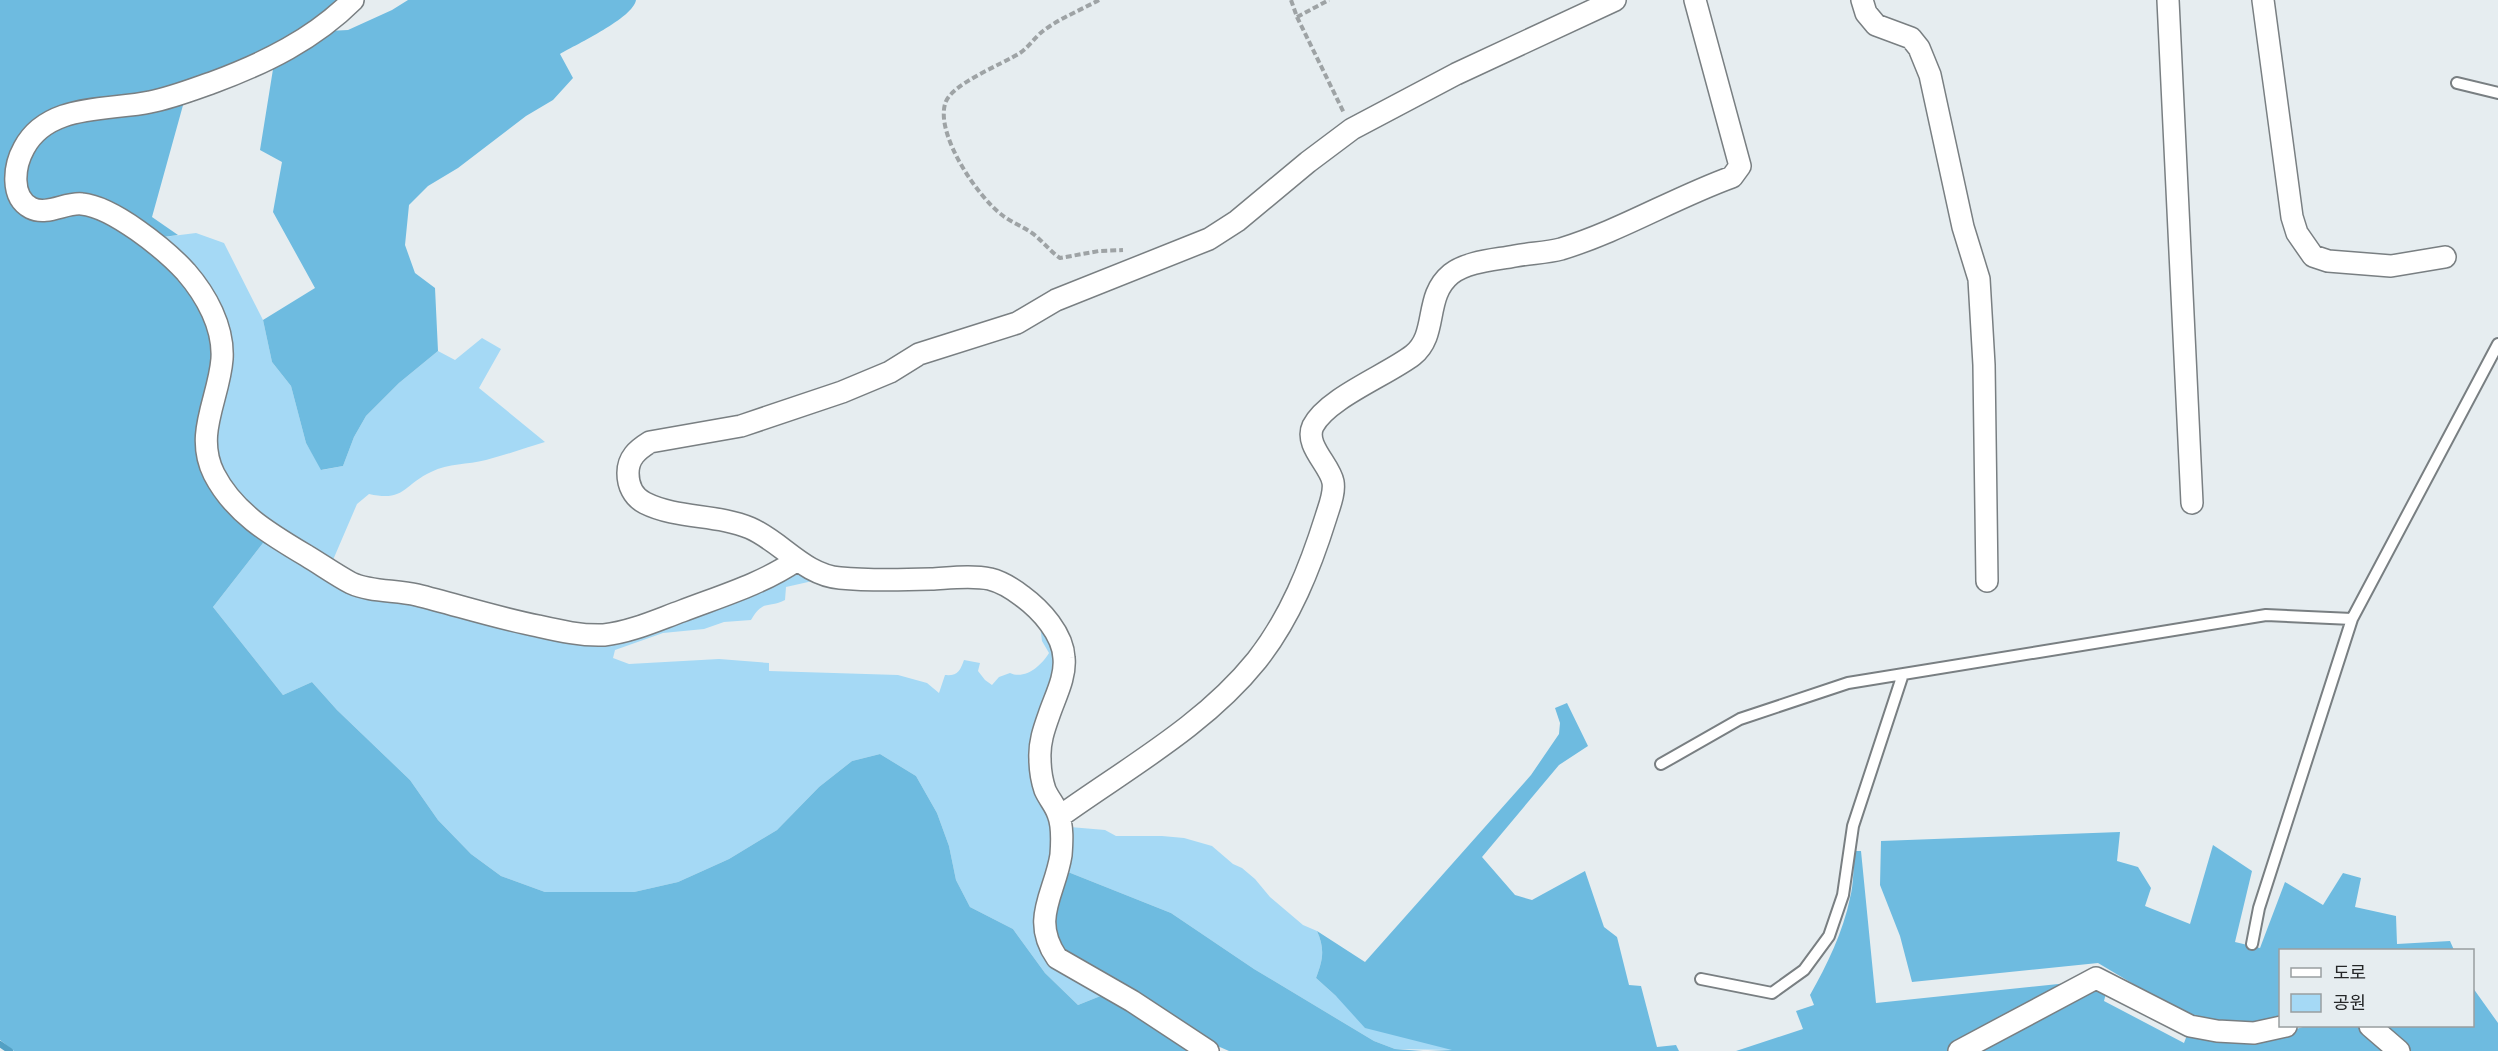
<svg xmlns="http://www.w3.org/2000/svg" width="2498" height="1051" viewBox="0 0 2498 1051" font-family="'Nunito Sans','Noto Sans KR',sans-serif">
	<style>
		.green { fill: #a5d9f5 }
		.forest { fill: #6ebbe0 }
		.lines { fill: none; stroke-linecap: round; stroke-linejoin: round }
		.stream { stroke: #53a0c4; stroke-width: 6 }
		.service-casing { stroke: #797f82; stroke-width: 14 }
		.minor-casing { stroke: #797f82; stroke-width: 24 }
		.path { stroke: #9ea3a5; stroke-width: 4; stroke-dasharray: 6 3; stroke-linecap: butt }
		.service { stroke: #fff; stroke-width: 10 }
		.minor { stroke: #fff; stroke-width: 21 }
	</style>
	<rect width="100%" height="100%" fill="#e6edf0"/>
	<!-- green -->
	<path class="green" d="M 196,233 L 224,243 L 263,320 L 272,362 L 291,386 L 306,443 L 322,470 L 343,466 L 354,437 L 366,416 L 399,383 L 438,351 L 455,360 L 482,338 L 501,349 L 479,388 L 545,442 C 525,448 506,455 486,460 C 467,465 449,463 431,472 C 403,485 405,502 369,494 L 357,504 L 333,560 L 293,541 L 261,519 L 217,466 L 156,238 Z
		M 263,543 L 286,556 L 287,551 L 354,590 L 583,640 L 795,571 L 817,580 L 786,587 L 785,600 C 769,609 764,598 751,620 L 724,622 L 704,629 L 663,633 L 615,650 L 613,658 L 629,664 L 719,659 L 769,663 L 769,671 L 898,675 L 927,683 L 939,693 L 945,675 C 958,676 960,671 964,660 L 980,663 L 978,671 L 985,680 L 992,685 L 999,677 L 1010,673 C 1025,680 1041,666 1049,653 L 1042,641 L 1040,625 L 1054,655 L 1054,671 L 1039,717 L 1056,819 L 1056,852 L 1108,993 L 1078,1005 L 1045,973 L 1013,929 L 970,907 L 956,880 L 949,846 L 937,813 L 916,776 L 880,754 L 852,761 L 819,787 L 777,830 L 729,859 L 678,882 L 634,892 L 545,892 L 501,876 L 471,854 L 438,820 L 410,780 L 337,710 L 312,682 L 283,695 L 213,607 Z
		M 1070,827 L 1105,830 L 1116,836 L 1162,836 L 1184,838 L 1212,846 L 1233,864 L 1242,868 L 1255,879 L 1270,897 L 1303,925 L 1317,931 C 1325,949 1323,960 1316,978 L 1336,996 L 1455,1050 L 1395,1049 L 1374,1041 L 1254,969 L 1171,913 L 1063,870 Z"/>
	<!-- forest -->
	<path class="forest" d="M 0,0 L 345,0 L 321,22 L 213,77 L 33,126 L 16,201 L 81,209 L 127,230 L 197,294 L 217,358 L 200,449 L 287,551 L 286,556 L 263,543 L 213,607 L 283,695 L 312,682 L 337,710 L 410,780 L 438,820 L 471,854 L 501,876 L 545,892 L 634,892 L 678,882 L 729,859 L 777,830 L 819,787 L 852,761 L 880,754 L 916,776 L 937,813 L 949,846 L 956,880 L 970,907 L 1013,929 L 1045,973 L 1078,1005 L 1108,993 L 1199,1051 L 14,1051 L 0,1040 Z
		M 408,0 L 636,0 C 633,18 577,44 560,54 L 573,78 L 553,100 L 526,116 L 458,168 L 428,186 L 409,205 L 405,245 L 415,273 L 435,288 L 438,351 L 399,383 L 366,416 L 354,437 L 343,466 L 321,470 L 306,443 L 291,386 L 272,362 L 263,320 L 315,288 L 273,212 L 282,162 L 260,150 L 274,63 L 328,31 L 348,30 L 392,10 Z
		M 185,98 L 152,217 L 178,235 L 156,238 L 133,220 L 43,205 L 26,195 L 23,168 L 29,150 L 57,126 Z
		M 1567,703 L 1588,746 L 1559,765 L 1482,857 L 1515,895 L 1532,900 L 1585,871 L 1604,927 L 1617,937 L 1629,985 L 1641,986 L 1657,1047 L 1676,1045 L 1679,1051 L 1428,1051 L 1452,1050 L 1365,1028 L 1336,996 L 1316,978 C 1323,960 1325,949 1317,931 L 1365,962 L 1531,775 L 1559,734 L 1560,723 L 1555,708 Z
		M 2120,832 L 2117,861 L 2138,867 L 2151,888 L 2145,906 L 2190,924 L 2213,845 L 2252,871 L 2235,942 L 2260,948 L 2285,882 L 2323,905 L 2343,873 L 2361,878 L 2355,907 L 2396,916 L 2397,944 L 2450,941 L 2454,950 L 2280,950 L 2280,1020 L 2242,1024 L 2187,1016 L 2098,963 L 1912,982 L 1900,936 L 1880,885 L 1881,841 Z
		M 1855,851 L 1861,851 L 1876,1003 L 2068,983 L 1949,1051 L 1736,1051 L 1803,1029 L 1796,1011 L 1814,1005 L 1810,995 C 1827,965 1843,932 1850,898 C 1854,883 1853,866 1855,851 Z
		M 1063,870 L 1171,913 L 1254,969 L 1374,1041 L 1395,1049 L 1423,1051 L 1229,1051 L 1206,1041 L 1062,953 L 1051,929 Z
		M 2095,987 L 2106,993 L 2104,1001 L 2184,1043 L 2189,1030 L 2284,1033 L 2306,1026 L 2361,1026 L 2392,1051 L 1973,1051 Z
		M 2473,988 L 2498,1023 L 2498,1051 L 2408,1051 L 2383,1026 L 2472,1026 Z"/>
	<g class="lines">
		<!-- stream -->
		<path class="stream" d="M 0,1044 L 10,1051"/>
		<!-- service casing -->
		<g class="service-casing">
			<path id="service" d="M 2457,83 L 2498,93
				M 1661,764 L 1740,719 L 1848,683 L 2266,615 L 2352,619
				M 2252,944 L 2259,908 L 2352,619 L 2498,344
				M 1701,979 L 1772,993 L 1804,970 L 1829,936 L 1843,895 L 1853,826 L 1903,674"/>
		</g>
		<!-- minor casing -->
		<g class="minor-casing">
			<path id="minor" d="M 353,0 C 314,39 265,63 214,82 C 194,89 171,98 150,102 C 108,111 48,103 24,148 C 14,166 10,197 31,208 C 47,216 66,202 82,204 C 113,207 165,249 186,272 C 206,295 224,327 222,359 C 219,399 194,434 214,474 C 234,513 270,534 307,556 C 322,565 336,575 351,583 C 370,592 396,590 417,595 C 457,605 497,618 538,626 C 560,631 582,636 604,635 C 631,632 657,620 682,611 C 721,596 762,584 797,560
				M 1862,0 L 1866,13 L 1876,25 L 1911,38 L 1919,48 L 1930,75 L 1963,227 L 1979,279 L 1984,365 L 1987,581
				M 2168,0 L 2192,503
				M 2263,0 L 2292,217 L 2297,233 L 2313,256 L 2328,261 L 2391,266 L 2445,257
				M 1059,817 C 1127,768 1204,726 1257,660 C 1290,618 1310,568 1326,517 C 1329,507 1335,493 1333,482 C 1330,465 1304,445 1313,426 C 1327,398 1389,374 1413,355 C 1439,334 1423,297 1451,274 C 1468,261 1495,260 1515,256 C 1530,253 1546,253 1561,249 C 1620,231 1674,198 1732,177 L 1740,166 L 1695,0
				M 2370,1026 L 2399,1051
				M 1208,1051 L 1132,1001 L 1057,958 C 1030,919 1055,894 1061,855 C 1062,842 1063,826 1058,814 C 1055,805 1049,799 1045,790 C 1042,781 1040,769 1040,759 C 1039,743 1044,729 1049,715 C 1055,697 1066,677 1064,658 C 1063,634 1041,610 1022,596 C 1013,589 1002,582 990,579 C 972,575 950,578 931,579 C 901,580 871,581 840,578 C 804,575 782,542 750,528 C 717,514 677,519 645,503 C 633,497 628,485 628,473 C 628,458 637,450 650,442 L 741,426 L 842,392 L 890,372 L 919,354 L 1017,323 L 1056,300 L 1209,239 L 1237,221 L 1308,162 L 1352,129 L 1456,74 L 1615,0
				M 1959,1051 L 2096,978 L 2190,1026 L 2217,1031 L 2254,1033 L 2286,1026"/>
		</g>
		<!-- path -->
		<path class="path" d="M 1099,0 C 1081,10 1060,18 1043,31 C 1035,37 1029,47 1020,53 C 1003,64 950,84 945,104 C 936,136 978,197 1002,215 C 1012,223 1027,228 1037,237 C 1045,244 1051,252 1060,258 L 1099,251 L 1123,250
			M 1291,0 L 1297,17 L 1344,113
			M 1297,17 L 1329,0"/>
		<!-- service -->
		<use href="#service" class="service"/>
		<!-- minor -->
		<use href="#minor" class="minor"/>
	</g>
	<!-- legend -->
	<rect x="2279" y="949" width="195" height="78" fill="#e6edf0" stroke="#999ea0" stroke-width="1.5"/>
	<rect x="2291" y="968" width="30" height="9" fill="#ffffff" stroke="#999ea0" stroke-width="1.5"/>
	<text x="2333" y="979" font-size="18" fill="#252728">도로</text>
	<rect x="2291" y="994" width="30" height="18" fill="#a5d9f5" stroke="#999ea0" stroke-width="1.5"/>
	<text x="2333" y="1009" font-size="18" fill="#252728">공원</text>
</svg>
